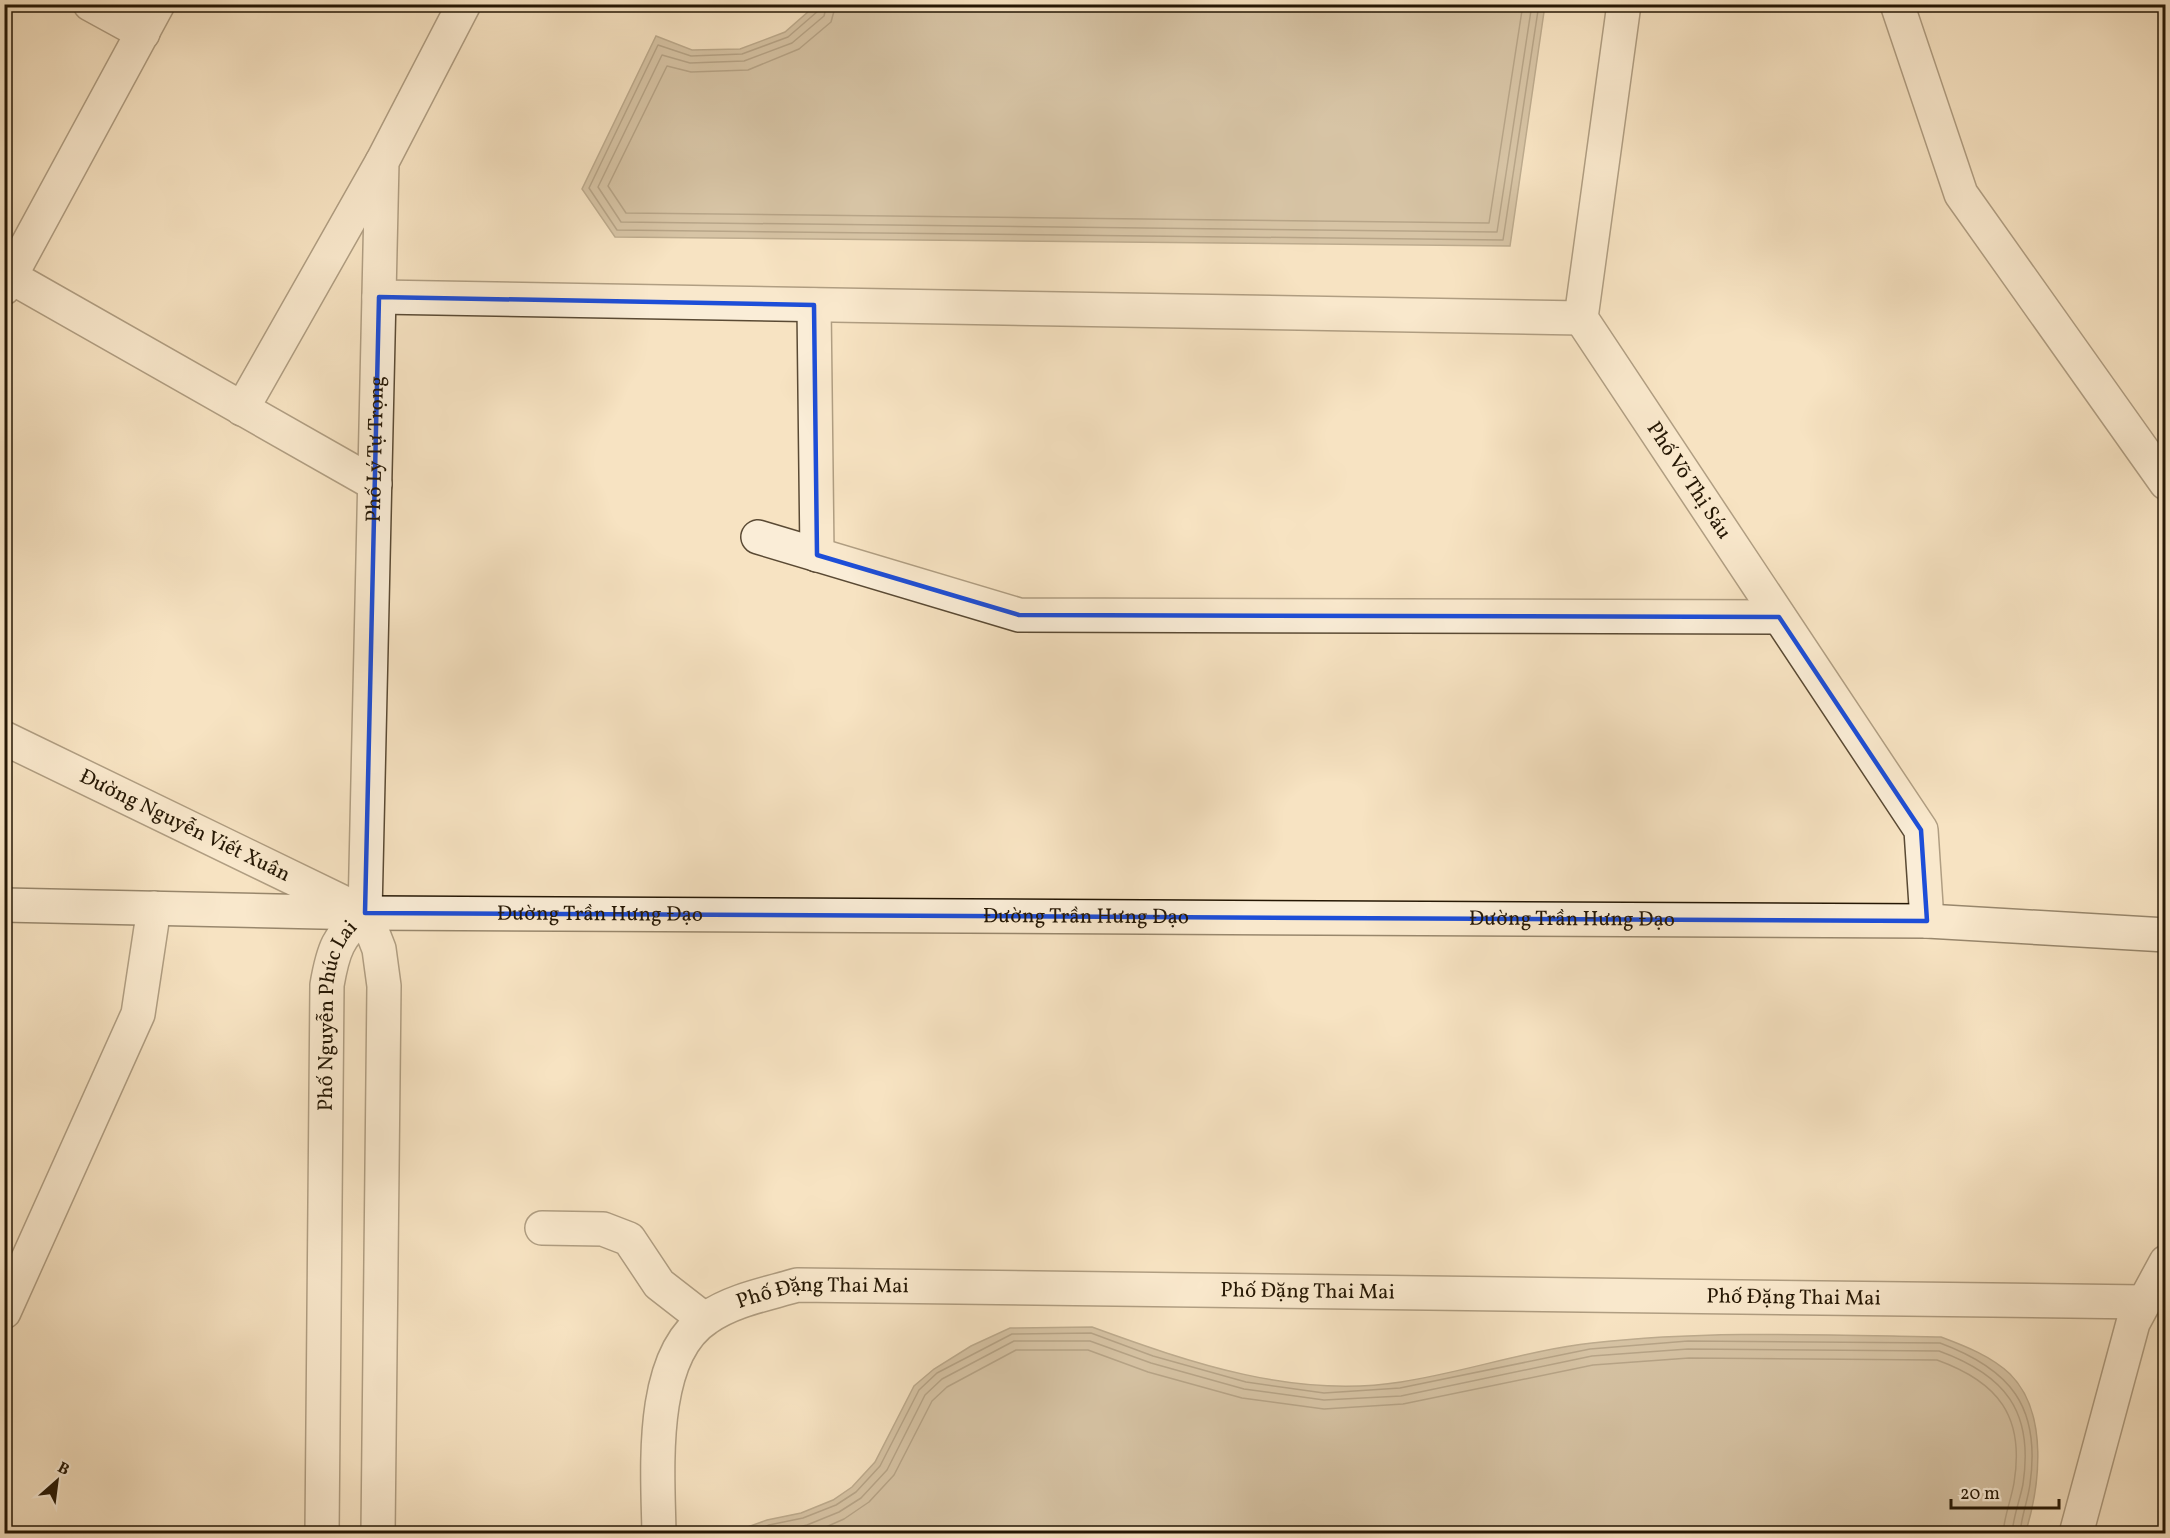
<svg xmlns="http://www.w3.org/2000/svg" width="2170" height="1538" viewBox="0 0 2170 1538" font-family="Vollkorn,serif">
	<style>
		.water { fill: #b09e81; stroke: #78684f; stroke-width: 1.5 }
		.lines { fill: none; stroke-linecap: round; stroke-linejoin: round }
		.shore { stroke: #6a5a42; stroke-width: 1.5 }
		.minor-casing { stroke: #5a4a34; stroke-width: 36 }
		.tertiary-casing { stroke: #5a4a34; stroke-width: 36 }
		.secondary-casing { stroke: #251704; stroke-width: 36 }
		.minor { stroke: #faedd7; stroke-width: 33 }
		.tertiary { stroke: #faedd7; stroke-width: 33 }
		.secondary { stroke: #faedd7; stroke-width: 33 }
		.marked { fill: none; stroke: #1d4ed8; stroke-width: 4.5; stroke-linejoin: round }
		.labels { text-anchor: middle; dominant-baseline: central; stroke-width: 4.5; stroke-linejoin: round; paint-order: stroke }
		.street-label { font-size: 21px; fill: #251704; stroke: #faedd7 }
	</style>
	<rect width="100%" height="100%" fill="#f7e3c2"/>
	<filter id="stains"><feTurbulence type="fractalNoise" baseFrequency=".00333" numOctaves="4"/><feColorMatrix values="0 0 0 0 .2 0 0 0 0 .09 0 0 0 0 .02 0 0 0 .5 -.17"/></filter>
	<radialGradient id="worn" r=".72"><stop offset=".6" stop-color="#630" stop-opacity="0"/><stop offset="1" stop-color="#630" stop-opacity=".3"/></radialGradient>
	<!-- water -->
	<path class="water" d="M 817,4 L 1545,5 L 1510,246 L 615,237 L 582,189 L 656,36 L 692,50 L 740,49 L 785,32 Z
		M 1092,1327 C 1191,1363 1295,1399 1401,1382 C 1465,1372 1528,1350 1592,1343 C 1708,1330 1825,1335 1941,1337 C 1965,1346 1991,1356 2010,1374 C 2049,1413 2040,1487 2025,1534 L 738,1533 L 742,1529 L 767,1520 L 801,1513 L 833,1500 L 852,1487 L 875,1462 L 914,1386 L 934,1369 L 971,1346 L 1010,1328 Z"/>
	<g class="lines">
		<!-- shore -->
		<path class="shore" d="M 820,4 L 818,11 L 788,37 L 742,54 L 691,56 L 658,45 L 589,188 L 617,230 L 1503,240 L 1539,4
			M 827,4 L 824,16 L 792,43 L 744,61 L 690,63 L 662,55 L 598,187 L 621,222 L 1497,232 L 1532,4
			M 836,4 L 831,22 L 799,49 L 748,70 L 691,72 L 667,66 L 608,186 L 626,213 L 1489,223 L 1523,4
			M 747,1534 L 769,1525 L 803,1518 L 836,1505 L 856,1492 L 880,1466 L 919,1390 L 937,1373 L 1012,1334 L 1091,1333 L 1153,1356 L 1246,1382 L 1324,1393 L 1400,1388 L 1590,1349 L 1688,1341 L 1940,1343 C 2010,1369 2041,1406 2030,1484 C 2028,1500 2021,1517 2020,1534
			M 768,1534 L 807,1525 L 839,1512 L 861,1498 L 887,1470 L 925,1395 L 942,1379 L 1014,1341 L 1090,1341 L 1151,1363 L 1244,1389 L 1324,1400 L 1401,1396 L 1592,1356 L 1688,1349 L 1939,1351 C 2005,1375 2034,1411 2023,1484 C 2020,1500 2013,1517 2012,1534
			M 810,1534 L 844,1519 L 869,1502 L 894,1475 L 932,1401 L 947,1387 L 1016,1350 L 1088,1350 L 1148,1372 L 1242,1398 L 1324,1409 L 1403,1404 L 1593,1365 L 1689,1358 L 1937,1360 C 1998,1382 2025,1416 2014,1483 C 2011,1500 2004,1517 2003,1534"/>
		<!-- minor casing -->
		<g class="minor-casing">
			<g id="minor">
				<path d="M 90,4 L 143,33"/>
				<path id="s1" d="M 1624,4 L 1581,318 L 1921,830 L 1927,921"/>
				<path d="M 1897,4 L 1961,194 L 2166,483"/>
				<path d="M 4,273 L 375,484"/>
				<path d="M 4,288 L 158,4"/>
				<path d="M 379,297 L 1581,318"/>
				<path d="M 814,305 L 817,555"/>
				<path d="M 242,409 L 382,162"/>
				<path d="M 758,537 L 1019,615 L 1779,617"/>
				<path d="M 542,1228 L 603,1229 L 629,1239 L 659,1284 L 704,1319"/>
				<path d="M 4,1312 L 138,1014 L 154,908"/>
				<path id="s2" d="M 659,1534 C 658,1472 648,1356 707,1318 C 733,1300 767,1294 797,1285 L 2144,1302"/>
				<path d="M 2076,1534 L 2133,1323 L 2166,1262"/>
			</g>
		</g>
		<!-- tertiary casing -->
		<g class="tertiary-casing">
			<g id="tertiary">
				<path id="s3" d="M 4,738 L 365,913"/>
				<path id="s4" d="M 322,1534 L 327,985 C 333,950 338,936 365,913"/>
				<path id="s5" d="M 378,1534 L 384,986 L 379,949 L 365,913 L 382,162 L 464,4"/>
			</g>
		</g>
		<!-- secondary casing -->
		<g class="secondary-casing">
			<g id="secondary">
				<path id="s6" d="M 4,905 L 365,913 L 1927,921 L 2166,935"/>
			</g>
		</g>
		<!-- minor -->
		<use href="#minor" class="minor"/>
		<!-- tertiary -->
		<use href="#tertiary" class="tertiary"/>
		<!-- secondary -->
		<use href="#secondary" class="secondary"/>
	</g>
	<!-- marked area -->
	<path d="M0 0H2170V1538H0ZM 379,297 L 814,305 L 817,555 L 1019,615 L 1779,617 L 1921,830 L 1927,921 L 365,913 Z" fill="#f7e3c2" fill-opacity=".55" fill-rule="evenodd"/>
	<path class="marked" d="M 379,297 L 814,305 L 817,555 L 1019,615 L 1779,617 L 1921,830 L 1927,921 L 365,913 Z"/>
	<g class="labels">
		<!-- street labels -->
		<g class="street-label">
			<text stroke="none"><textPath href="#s5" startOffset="1088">Phố Lý Tự Trọng</textPath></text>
			<text stroke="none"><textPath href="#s1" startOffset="512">Phố Võ Thị Sáu</textPath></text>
			<text stroke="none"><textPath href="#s3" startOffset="201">Đường Nguyễn Viết Xuân</textPath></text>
			<text stroke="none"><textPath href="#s6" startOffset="596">Đường Trần Hưng Đạo</textPath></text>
			<text stroke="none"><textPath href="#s6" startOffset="1082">Đường Trần Hưng Đạo</textPath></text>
			<text stroke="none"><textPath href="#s6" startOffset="1568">Đường Trần Hưng Đạo</textPath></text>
			<text stroke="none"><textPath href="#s4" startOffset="520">Phố Nguyễn Phúc Lai</textPath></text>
			<text stroke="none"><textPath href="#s2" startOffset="837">Phố Đặng Thai Mai</textPath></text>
			<text stroke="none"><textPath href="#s2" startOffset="351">Phố Đặng Thai Mai</textPath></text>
			<text stroke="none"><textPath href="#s2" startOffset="1323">Phố Đặng Thai Mai</textPath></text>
		</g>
	</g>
	<!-- margin -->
	<rect width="2170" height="1538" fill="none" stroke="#f7e3c2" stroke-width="24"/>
	<rect x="6" y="6" width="2158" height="1526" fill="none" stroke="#251704" stroke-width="3"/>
	<rect x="12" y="12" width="2146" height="1514" fill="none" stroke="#251704" stroke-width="1.5"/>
	<!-- north arrow -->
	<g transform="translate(57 1481) rotate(28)" stroke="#faedd7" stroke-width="4.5" paint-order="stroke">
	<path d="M0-4.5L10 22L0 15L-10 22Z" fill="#251704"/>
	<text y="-9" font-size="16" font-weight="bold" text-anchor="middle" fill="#251704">B</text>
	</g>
	<!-- scale -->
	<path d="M1951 1499v9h108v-9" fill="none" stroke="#251704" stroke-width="3"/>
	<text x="1960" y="1499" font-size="18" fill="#251704" stroke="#faedd7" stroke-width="4.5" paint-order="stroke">20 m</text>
	<rect width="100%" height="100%" filter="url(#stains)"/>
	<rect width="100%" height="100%" fill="url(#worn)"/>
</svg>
